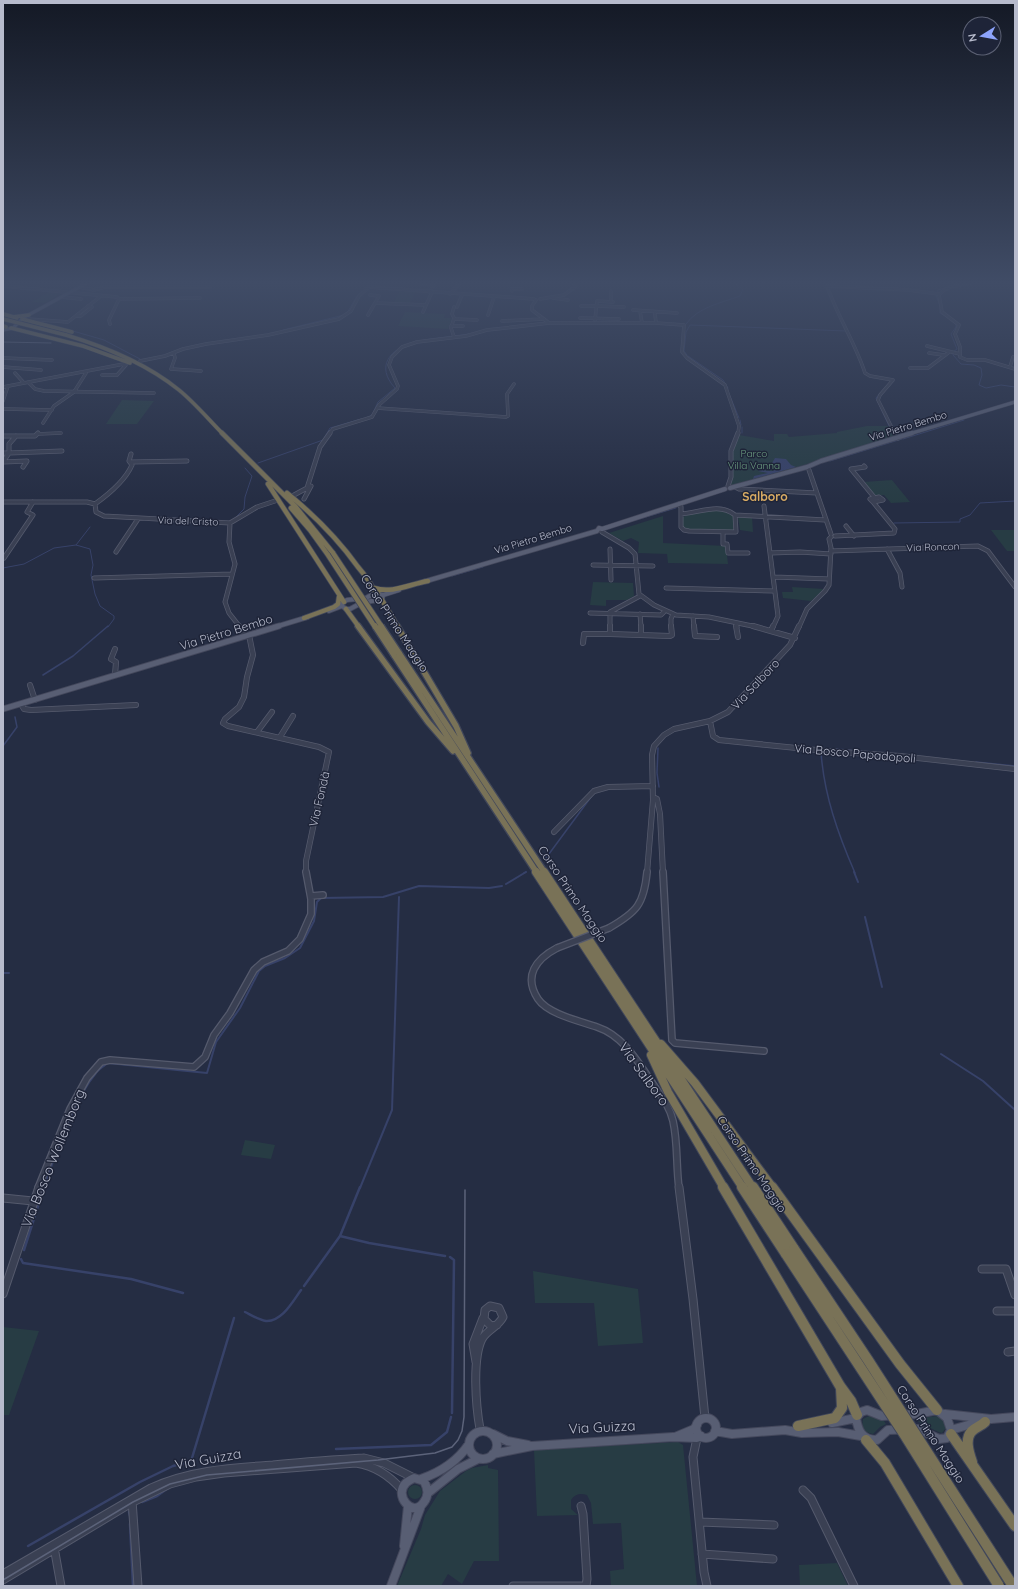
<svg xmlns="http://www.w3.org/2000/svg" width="1018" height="1589" viewBox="0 0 1018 1589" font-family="Quicksand,sans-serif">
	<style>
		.green { fill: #273c44 }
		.water { fill: #374269 }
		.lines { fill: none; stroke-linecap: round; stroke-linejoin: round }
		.stream-far3 { stroke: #374269; stroke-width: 1 }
		.stream-far2 { stroke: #374269; stroke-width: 1.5 }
		.stream-far1 { stroke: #374269; stroke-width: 2 }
		.stream { stroke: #374269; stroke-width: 2.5 }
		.minor-far4-casing { stroke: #555a6d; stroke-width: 3.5 }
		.minor-far3-casing { stroke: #555a6d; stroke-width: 5 }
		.minor-far2-casing { stroke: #555a6d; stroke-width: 6 }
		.minor-far1-casing { stroke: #555a6d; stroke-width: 8 }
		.minor-casing { stroke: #555a6d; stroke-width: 9 }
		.major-far3-casing { stroke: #44485c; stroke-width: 4 }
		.major-far2-casing { stroke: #44485c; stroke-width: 5.5 }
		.major-far1-casing { stroke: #44485c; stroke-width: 7 }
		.major-casing { stroke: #44485c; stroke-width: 10 }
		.highway-far4-casing { stroke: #41475a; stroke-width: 4.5 }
		.highway-far3-casing { stroke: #41475a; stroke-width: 6 }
		.highway-far2-casing { stroke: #41475a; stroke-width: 8 }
		.highway-far1-casing { stroke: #41475a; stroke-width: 10 }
		.highway-casing { stroke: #41475a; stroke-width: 12 }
		.minor-far4 { stroke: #3a4053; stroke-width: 2.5 }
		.minor-far3 { stroke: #3a4053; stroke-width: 3.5 }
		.minor-far2 { stroke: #3a4053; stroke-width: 4.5 }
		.minor-far1 { stroke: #3a4053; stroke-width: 5.5 }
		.minor { stroke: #3a4053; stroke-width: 7 }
		.major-far3 { stroke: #585e73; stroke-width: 3 }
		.major-far2 { stroke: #585e73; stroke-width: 4 }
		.major-far1 { stroke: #585e73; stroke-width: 5 }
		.major { stroke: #585e73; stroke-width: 8 }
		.highway-far4 { stroke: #797257; stroke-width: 3.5 }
		.highway-far3 { stroke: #797257; stroke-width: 4.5 }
		.highway-far2 { stroke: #797257; stroke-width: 5.5 }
		.highway-far1 { stroke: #797257; stroke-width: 8 }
		.highway { stroke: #797257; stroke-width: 10 }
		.tram-far1 { stroke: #5c637a; stroke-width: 1 }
		.tram { stroke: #5c637a; stroke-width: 1.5 }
		.minor-bridge-casing { stroke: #555a6d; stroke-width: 8; stroke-linecap: butt }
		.highway-bridge-far3-casing { stroke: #41475a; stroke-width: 4.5; stroke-linecap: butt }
		.highway-bridge-far2-casing { stroke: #41475a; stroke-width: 6; stroke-linecap: butt }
		.highway-bridge-far1-casing { stroke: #41475a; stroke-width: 8; stroke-linecap: butt }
		.highway-bridge-casing { stroke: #41475a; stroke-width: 12; stroke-linecap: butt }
		.minor-bridge { stroke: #3a4053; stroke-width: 5.5 }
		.highway-bridge-far3 { stroke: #797257; stroke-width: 3.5 }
		.highway-bridge-far2 { stroke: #797257; stroke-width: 4.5 }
		.highway-bridge-far1 { stroke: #797257; stroke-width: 5.5 }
		.highway-bridge { stroke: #797257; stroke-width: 10 }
		.labels { text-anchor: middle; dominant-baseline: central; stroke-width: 3; stroke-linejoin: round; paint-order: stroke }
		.far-street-label { font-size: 10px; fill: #b7bbcc; stroke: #1e2438 }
		.far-park-label { font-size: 10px; fill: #6d9e81; stroke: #1e2438 }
		.far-quarter-label { font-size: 12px; font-weight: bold; fill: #dbad64; stroke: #1e2438 }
		.street-label { font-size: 12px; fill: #b7bbcc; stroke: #1e2438 }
		.near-street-label { font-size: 14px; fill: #b7bbcc; stroke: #1e2438 }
	</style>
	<rect width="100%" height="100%" fill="#252d43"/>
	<!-- green -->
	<path class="green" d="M 400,291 L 415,292 L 410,303 L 394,302 Z
		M 49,292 L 62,293 L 45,303 L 32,302 Z
		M 405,312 L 445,314 L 444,318 L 452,318 L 448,329 L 398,326 Z
		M 122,400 L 154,401 L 137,424 L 106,424 Z
		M 867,426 L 888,426 L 894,437 L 736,486 L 731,485 L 733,467 L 731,453 L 739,435 L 774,441 L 774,434 L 787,434 L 789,437 L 837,433 L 837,432 Z
		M 892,480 L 910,502 L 891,503 L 884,495 L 875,496 L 863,482 Z
		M 723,510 L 733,514 L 734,531 L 685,529 L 683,527 L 683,517 C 695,510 710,511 723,510 Z
		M 663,516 L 663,543 L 726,546 L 728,564 L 668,563 L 667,554 L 638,553 L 639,542 L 631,538 L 623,541 L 609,533 Z
		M 738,517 L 752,517 L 753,532 L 740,530 Z
		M 991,530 L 1015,530 L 1015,551 L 1007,551 Z
		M 593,582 L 633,583 L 634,596 L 627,600 L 606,600 L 606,606 L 590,605 Z
		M 792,587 L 824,589 L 811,601 L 783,598 L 782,592 L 793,592 Z
		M 245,1140 L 275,1145 L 271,1159 L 241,1155 Z
		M 533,1271 L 638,1289 L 643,1343 L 598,1346 L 594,1303 L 535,1303 Z
		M 3,1327 L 39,1331 L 9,1415 L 3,1415 Z
		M 869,1416 L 884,1421 L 886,1424 L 880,1427 L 873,1434 C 865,1433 861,1428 863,1419 Z
		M 937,1416 C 943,1419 946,1421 946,1428 L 942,1433 C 939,1433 917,1421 914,1419 Z
		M 678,1442 L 683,1445 L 697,1586 L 611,1586 L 610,1571 L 624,1569 L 621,1523 L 593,1524 L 591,1503 L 587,1495 C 580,1493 575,1494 571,1500 L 571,1509 L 578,1515 L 537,1516 L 534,1450 Z
		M 488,1465 L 488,1468 L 498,1470 L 499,1561 L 474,1561 L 462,1584 L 448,1574 L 441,1586 L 397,1586 L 421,1529 L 425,1515 L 440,1491 L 466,1471 L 472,1468 Z
		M408 1492a7 7 0 1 1 14 0a7 7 0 1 1-14 0Z
		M 837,1563 L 848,1586 L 800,1586 L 799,1565 Z"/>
	<!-- water -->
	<path class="water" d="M 775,458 L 786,459 L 791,465 L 796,467 L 753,479 L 754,476 L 768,473 L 758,471 L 760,470 L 772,471 L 778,469 L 772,463 Z"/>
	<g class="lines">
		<!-- stream-far3 -->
		<path class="stream-far3" d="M 947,287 L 938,290 L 936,295 L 940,306 L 940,313 L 947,317
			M 347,313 L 357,296 L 367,288
			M 686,324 C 698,307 721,303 740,296 L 743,289 L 734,283
			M 956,324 L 956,327 L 951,334 L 957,349 L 953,352 L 953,355 L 961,364 L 974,365 L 981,368 L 982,375 L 979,385 L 986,388 L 1001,385 L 1015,387
			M 66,329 L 104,340 L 140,359
			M 283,330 L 344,315
			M 423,340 L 469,334
			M 687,355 L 684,351 L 686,332 L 690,325 L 846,331
			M 688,356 L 723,380 L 728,388
			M 881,392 L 876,398 L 889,426
			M 730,396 L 739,418
			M 366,418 L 372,415 L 378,402 L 395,388 C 375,366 390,349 414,342
			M 740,420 L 741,425
			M 742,427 L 742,433
			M 903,439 L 964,420
			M 830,461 L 902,439
			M 258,463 L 323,440 L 330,428 L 361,419
			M 235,518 L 244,509 L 245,497 L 252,476 L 245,468
			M 626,523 L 676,508
			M 894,523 L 960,522 L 960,519 L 970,515 L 980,503 L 1015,501
			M 90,527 L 76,545 L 90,549 L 93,565 L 91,575 L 95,594 L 100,606 L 114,616 L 114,619 L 108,627
			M 3,568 L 24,564 L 54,548 L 76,545
			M 452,576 L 483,567"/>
		<!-- stream-far2 -->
		<path class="stream-far2" d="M 43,675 L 73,656 L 108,626
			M 3,746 L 17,727 L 15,717
			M 658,748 L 657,773 L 659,787
			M 837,749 L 867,752
			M 821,752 C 824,795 838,834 855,873
			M 976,762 L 1015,766
			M 546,858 L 591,797
			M 524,873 L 526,872"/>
		<!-- stream-far1 -->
		<path class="stream-far1" d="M 854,872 L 858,882
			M 506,884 L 526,872
			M 865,917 L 882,987
			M 3,973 L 9,973
			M 941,1054 L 983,1081 L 1015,1110
			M 44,1188 C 55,1154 74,1099 96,1073 C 99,1069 104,1066 108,1063 L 207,1073 L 216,1042 L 240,1008 L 259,971 L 265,966 L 285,958 L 300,948 L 314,921 L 317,902 L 321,898 L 383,897 L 419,886 L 489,888 L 502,886
			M 360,1188 L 392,1110 L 399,897"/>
		<!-- stream -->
		<path class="stream" d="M 340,1236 L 369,1243 L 445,1256
			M 24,1250 L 44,1187
			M 450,1257 L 454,1260 L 452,1413
			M 21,1259 L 23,1263 L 131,1279 L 183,1293
			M 304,1286 L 340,1236 L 360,1187
			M 245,1312 C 251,1315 259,1320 266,1321 C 282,1322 293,1301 301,1290
			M 336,1449 L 431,1445 L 447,1432 L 451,1417
			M 192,1458 L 234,1318
			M 142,1502 L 157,1496 L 168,1488
			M 129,1512 L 130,1516
			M 130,1524 L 133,1586
			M 28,1546 L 140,1482 L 173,1466 L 188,1462"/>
		<!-- minor-far4 casing -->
		<g class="minor-far4-casing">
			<path id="minor-far4" d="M 826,283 C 836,314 855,342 865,373 L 870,376 L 893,380 L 880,395 L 878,400 L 895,434
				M 970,283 C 960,286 946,285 939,295 L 942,312 L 959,325 L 955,334 L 960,347 L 960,357 L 967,360 L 985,360 L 1015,369
				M 422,284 L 434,285 L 429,292
				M 3,286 L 117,297 L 119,299 L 200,298
				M 827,286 L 909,290 L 939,294
				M 79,287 L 94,290 L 105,287 L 210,287
				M 369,287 L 534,299
				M 512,291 L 512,289 L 522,289
				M 611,291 L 611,302
				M 450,294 L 460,283
				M 370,295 L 379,296 L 375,303
				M 61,297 L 81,299
				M 553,298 L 568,300
				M 540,299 L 564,295 L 575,287 L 574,283
				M 536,300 L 532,306 L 532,310 L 549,323 L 656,323 L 684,325 L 682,352 L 687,358 L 725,385 L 739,426 L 738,434
				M 581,306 L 596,306
				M 596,306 L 624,307
				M 454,307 L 452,314 L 454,318 L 451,328 L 454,337
				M 457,307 L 462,295
				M 633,310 L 677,313
				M 640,311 L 642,323
				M 423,312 L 432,292
				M 655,314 L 656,323
				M 368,315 L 375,303 L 426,305
				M 488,315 L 494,297
				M 76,316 L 81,316 L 92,307 L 88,306
				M 580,318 L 619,319
				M 28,319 L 68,322 L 101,296
				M 454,319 L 477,320
				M 595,320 L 597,301 L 613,302
				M 502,321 L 544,319
				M 110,324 L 109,320 L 119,299
				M 451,326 L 463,326
				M 927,346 L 960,354
				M 174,353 L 175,358 L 171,369 L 201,371
				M 929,353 L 944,355
				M 3,358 L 52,360
				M 140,361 L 165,356 L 183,349 L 206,344 L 268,335 L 339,319 L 351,311 L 359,296 L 369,287
				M 3,367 L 41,370
				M 1010,367 L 1013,357
				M 910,368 L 928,368 L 948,353
				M 15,373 L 24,383
				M 102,375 L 117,375 L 126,365 L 123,365
				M 28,382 L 35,389 L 44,391 L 154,393
				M 3,387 L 129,363
				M 3,401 L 8,386
				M 377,408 L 506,417 L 508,416 L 507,394 L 514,384
				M 3,409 L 52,410
				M 43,423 L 54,406 L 74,392 L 86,373
				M 37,434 L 61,433
				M 329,434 L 333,429 L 372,417 L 379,405 L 397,389 L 398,386 L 389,365 L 392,357 L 402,347 L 417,342 L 466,336 L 487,330 L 549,323"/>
		</g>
		<!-- minor-far3 casing -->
		<g class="minor-far3-casing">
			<path id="minor-far3" d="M 895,433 L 898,438
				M 3,436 L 35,436 L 38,433
				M 3,453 L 9,453
				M 9,453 L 62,451
				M 3,462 L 27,461 L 23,467
				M 3,462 L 9,453 L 9,444 L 16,436
				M 131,462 L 187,461
				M 864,466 L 865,467 L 851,469 L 874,497
				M 809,470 L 831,534
				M 728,486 L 731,477 L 731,451 L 738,433
				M 735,487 L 739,489 L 817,493
				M 294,495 L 307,488 L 320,447 L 330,433
				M 879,497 L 883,500 L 873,502 L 870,499 Z
				M 304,499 L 311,486
				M 3,502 L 87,502 L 95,504 L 96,512 L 104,516 L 230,523 L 229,542 L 235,564 L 225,602 L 229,613 L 240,627
				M 95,504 C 109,494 125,481 132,465 L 129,461 L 131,454
				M 679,504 L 681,507 L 681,527 L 684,530 L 689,531 L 736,532 L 735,515
				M 764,506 L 778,616 L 773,627
				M 681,514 C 699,513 719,502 735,515 L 825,520
				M 230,523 L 257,507 L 275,501
				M 846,526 L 854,536
				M 602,532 L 629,548 L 635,554 L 639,594 L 654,605 L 676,615 L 709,617 L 757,627
				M 723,532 L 723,544 L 727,544 L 728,553 L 748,553
				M 835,536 L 894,533 L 895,529 L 873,502
				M 610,549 L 611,580
				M 887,549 L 900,573 L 902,587
				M 831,551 L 978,546 L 988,551 L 1015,587
				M 116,552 L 138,519
				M 770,553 L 800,552 L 831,554
				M 4,558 L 33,515 L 27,512 L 33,502
				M 593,565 L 653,566
				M 774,577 L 829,579
				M 94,578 L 232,574
				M 666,588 L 774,591
				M 590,613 L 661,615 L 664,612
				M 640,614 L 641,627
				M 693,616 L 694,627
				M 736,623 L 737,627
				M 610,627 L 610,612 L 640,596
				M 671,627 L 671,619 L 673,614
				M 799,627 L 807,609 L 825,591 L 829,585 L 831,548 L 829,539 L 831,537"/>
		</g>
		<!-- minor-far2 casing -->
		<g class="minor-far2-casing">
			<path id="minor-far2" d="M 239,626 L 247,636
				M 610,626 L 610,634 L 670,636 L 672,635 L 671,626
				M 641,626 L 641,635
				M 694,626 L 695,636 L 717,637
				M 736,626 L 738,637
				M 753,626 L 795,638
				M 771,631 L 773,626
				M 249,635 L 253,655 L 247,677 L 244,697 L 239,707 L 225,719 L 223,723 L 228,726 L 319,747 L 329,752 L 306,861 L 306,873
				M 583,643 L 584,634 L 610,634
				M 115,649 L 111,659 L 116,662 L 115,675
				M 30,685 L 35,700
				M 21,704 L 24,709 L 31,710 L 136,705
				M 710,721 L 713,736 L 719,740 L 826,751 L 900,756 L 1015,769
				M 257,732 L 272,712
				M 280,737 L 293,716
				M 653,797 L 657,799 L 660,814 L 663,873
				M 554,832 L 594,791 L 608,787 L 653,786
				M 647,873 L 653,800 L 652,755 L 654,746 L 664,735 L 674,729 L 710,721 L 728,712 L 790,645 L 799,626"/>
		</g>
		<!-- minor-far1 casing -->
		<g class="minor-far1-casing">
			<path id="minor-far1" d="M 663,872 L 672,1040 L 675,1043 L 764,1051
				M 311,896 L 323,895
				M 609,928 C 637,912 644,904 647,872
				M 557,948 C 536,959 523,976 538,999 C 548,1014 580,1021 597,1027 C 624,1036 638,1062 653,1084 C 661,1096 670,1107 673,1121 C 678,1143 676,1166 679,1188
				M 38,1188 L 70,1109 L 87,1078 L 101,1062 L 110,1060 L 194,1067 L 205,1057 L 214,1035 L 230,1013 L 254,970 L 263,962 L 288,951 L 300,939 L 311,914 L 311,899 L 306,872"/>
		</g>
		<!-- minor casing -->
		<g class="minor-casing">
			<path id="minor" d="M 679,1187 L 693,1299 L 705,1418
				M 3,1198 L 33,1201
				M 982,1269 L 1006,1269 L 1015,1295
				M 3,1294 L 39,1187
				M 997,1311 L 1015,1311
				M 1008,1352 L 1015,1351
				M 476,1362 L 473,1344 L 483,1318
				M 480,1429 C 476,1407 472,1359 482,1339 C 487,1330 498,1327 503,1317 L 499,1308 L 490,1306 L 485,1310 L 484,1319 L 491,1326 L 497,1325
				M 697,1438 L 693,1457 L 704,1572 L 707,1586
				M 803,1490 L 811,1498 L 854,1586
				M 132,1500 L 138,1586
				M 581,1506 L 583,1514 L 587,1579 L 586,1586
				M 700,1522 L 774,1525
				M 54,1547 L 61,1586
				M 702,1554 L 773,1559
				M 3,1574 L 151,1488 C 190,1470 231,1468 273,1465 C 303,1462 334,1460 364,1458 L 384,1463 L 414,1478
				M 3,1580 L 133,1502 L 170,1484 L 196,1477 L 224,1473 L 356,1463 C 375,1466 390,1476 402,1490
				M 513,1586 L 586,1586"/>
		</g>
		<!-- major-far3 casing -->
		<g class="major-far3-casing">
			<path id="major-far3" d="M 3,330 L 13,328 L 23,318 L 87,283
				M 909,434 L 1015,402"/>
		</g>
		<!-- major-far2 casing -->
		<g class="major-far2-casing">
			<path id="major-far2" d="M 730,488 L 807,467 L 821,461 L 912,433
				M 423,582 L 597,531 L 599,528 L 602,529 L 725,489
				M 342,606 L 342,603 L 347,600 L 366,598 L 375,593 L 383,595 L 399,590
				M 329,611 L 342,606 L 346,609 L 350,609 L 363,602 L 382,600 L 383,595
				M 275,627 L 308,617"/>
		</g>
		<!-- major-far1 casing -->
		<g class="major-far1-casing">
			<path id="major-far1" d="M 3,709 L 279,626"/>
		</g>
		<!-- major casing -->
		<g class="major-casing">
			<path id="major" d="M 867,1410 L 882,1416 L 917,1414 L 937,1410 L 947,1418 L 951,1430 L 947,1438 L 939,1439 L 918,1429 L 888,1430 L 877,1440 C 862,1440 858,1431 856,1418 L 861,1412 Z
				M 945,1414 L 991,1419 L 1015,1417
				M696 1428a10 10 0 1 1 20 0a10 10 0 1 1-20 0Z
				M 832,1423 L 856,1418
				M 951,1430 L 975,1423 L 981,1423
				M469 1445a14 14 0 1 1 28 0a14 14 0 1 1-28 0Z
				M 715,1431 L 732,1434 L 785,1430 L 802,1433 L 838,1432 L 861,1436
				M 493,1434 L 507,1441 L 528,1445
				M 675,1437 L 694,1429 L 697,1425
				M 493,1454 L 532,1446 L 673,1437 L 697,1438 L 701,1436
				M 414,1478 L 424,1481 C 428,1489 429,1495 424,1502 C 413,1519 393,1495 406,1483 C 408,1481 412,1479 414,1478 Z
				M 421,1479 C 441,1472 457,1462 469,1444
				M 428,1493 L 458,1469 L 478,1459
				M 404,1546 L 408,1506
				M 391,1586 L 421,1506"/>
		</g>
		<!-- highway-far4 casing -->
		<g class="highway-far4-casing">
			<path id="highway-far4" d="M 3,314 L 17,318
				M 13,317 L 29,315
				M 22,319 L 72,332
				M 3,326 L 6,327
				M 11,328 L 83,346 L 130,363
				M 66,335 C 106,347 147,364 179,390 C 195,403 209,420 223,434"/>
		</g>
		<!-- highway-far3 casing -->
		<g class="highway-far3-casing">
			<path id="highway-far3" d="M 222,433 L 295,506 L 333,553
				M 268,484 L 344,602
				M 287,493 C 314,515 338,539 358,567 C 364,574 370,582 374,590 L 378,593
				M 291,508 L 310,530 L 328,555
				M 374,588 C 392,594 410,584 428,581
				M 382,600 L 398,627
				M 346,609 L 359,627
				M 304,618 L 334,607 L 338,604 L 339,597"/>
		</g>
		<!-- highway-far2 casing -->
		<g class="highway-far2-casing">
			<path id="highway-far2" d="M 358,626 L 428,722 L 453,751
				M 397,626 L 456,726 L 468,753
				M 399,653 L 545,873
				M 394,655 L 537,873"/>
		</g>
		<!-- highway-far1 casing -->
		<g class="highway-far1-casing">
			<path id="highway-far1" d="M 536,872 L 743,1188
				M 544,872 L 753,1188
				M 661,1044 L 695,1083 L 773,1188
				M 651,1055 L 668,1092 L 724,1188"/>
		</g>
		<!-- highway casing -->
		<g class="highway-casing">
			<path id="highway" d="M 723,1187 L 840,1386 L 851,1401 L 857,1415
				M 742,1187 L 786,1254
				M 753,1187 L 794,1249
				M 772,1187 L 900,1364 L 937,1410
				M 798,1426 L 835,1418 L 842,1408 L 841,1388
				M 951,1434 L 1015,1526
				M 866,1440 L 885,1463 L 958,1586
				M 972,1462 C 969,1453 964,1439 972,1431 C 976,1427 981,1426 985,1422"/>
		</g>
		<!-- minor-far4 -->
		<use href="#minor-far4" class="minor-far4"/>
		<!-- minor-far3 -->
		<use href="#minor-far3" class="minor-far3"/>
		<!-- minor-far2 -->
		<use href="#minor-far2" class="minor-far2"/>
		<!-- minor-far1 -->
		<use href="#minor-far1" class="minor-far1"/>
		<!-- minor -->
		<use href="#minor" class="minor"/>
		<!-- major-far3 -->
		<use href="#major-far3" class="major-far3"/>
		<!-- major-far2 -->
		<use href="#major-far2" class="major-far2"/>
		<!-- major-far1 -->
		<use href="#major-far1" class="major-far1"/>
		<!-- major -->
		<use href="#major" class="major"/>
		<!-- highway-far4 -->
		<use href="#highway-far4" class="highway-far4"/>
		<!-- highway-far3 -->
		<use href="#highway-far3" class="highway-far3"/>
		<!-- highway-far2 -->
		<use href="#highway-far2" class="highway-far2"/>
		<!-- highway-far1 -->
		<use href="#highway-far1" class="highway-far1"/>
		<!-- highway -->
		<use href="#highway" class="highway"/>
		<!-- tram-far1 -->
		<path class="tram-far1" d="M 3,342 L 51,343"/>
		<!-- tram -->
		<path class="tram" d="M 3,1580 L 133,1502 L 170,1484 L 207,1475 L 378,1460 L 435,1453 L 452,1447 L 458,1440 L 462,1431 L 464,1417 L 465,1190"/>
		<!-- minor-bridge casing -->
		<g class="minor-bridge-casing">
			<path id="minor-bridge" d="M 557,948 L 609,928"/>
		</g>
		<!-- highway-bridge-far3 casing -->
		<g class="highway-bridge-far3-casing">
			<path id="highway-bridge-far3" d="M 3,319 L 66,335"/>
		</g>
		<!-- highway-bridge-far2 casing -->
		<g class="highway-bridge-far2-casing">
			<path id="highway-bridge-far2" d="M 333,553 L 382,627
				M 328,555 L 375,627"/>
		</g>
		<!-- highway-bridge-far1 casing -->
		<g class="highway-bridge-far1-casing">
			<path id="highway-bridge-far1" d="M 375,626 L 394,655
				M 381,626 L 399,653"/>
		</g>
		<!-- highway-bridge casing -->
		<g class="highway-bridge-casing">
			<path id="highway-bridge" d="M 794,1249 L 868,1360 L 1013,1586
				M 786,1254 L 906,1437 L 999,1586"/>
		</g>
		<!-- minor-bridge -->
		<use href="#minor-bridge" class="minor-bridge"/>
		<!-- highway-bridge-far3 -->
		<use href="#highway-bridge-far3" class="highway-bridge-far3"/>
		<!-- highway-bridge-far2 -->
		<use href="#highway-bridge-far2" class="highway-bridge-far2"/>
		<!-- highway-bridge-far1 -->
		<use href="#highway-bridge-far1" class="highway-bridge-far1"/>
		<!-- highway-bridge -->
		<use href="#highway-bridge" class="highway-bridge"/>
	</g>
	<!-- sky -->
	<linearGradient id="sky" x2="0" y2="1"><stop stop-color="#141925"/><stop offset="0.56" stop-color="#404c66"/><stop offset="1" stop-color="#404c66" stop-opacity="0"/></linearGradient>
	<rect width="1018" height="505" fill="url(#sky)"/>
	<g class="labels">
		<!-- far-street labels -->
		<g class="far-street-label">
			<text transform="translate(908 426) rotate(-17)">Via Pietro Bembo</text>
			<text transform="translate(188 521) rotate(2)">Via del Cristo</text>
			<text transform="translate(533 539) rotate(-17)">Via Pietro Bembo</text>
			<text transform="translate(933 547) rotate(-2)">Via Roncon</text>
		</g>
		<!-- far-park labels -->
		<g class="far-park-label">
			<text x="754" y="453">Parco<tspan x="754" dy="12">Villa Vanna</tspan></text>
		</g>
		<!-- far-quarter labels -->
		<g class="far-quarter-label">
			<text x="765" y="496">Salboro</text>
		</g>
		<!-- street labels -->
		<g class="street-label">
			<text transform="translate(395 623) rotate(57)">Corso Primo Maggio</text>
			<text transform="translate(226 632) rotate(-17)">Via Pietro Bembo</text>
			<text transform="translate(755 684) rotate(-47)">Via Salboro</text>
			<text transform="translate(855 753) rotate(5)">Via Bosco Papadopoli</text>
			<text transform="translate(319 799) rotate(-77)">Via Fondà</text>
			<text transform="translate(573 894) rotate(56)">Corso Primo Maggio</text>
			<text transform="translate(752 1164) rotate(56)">Corso Primo Maggio</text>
			<text transform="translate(931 1434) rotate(57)">Corso Primo Maggio</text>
		</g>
		<!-- near-street labels -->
		<g class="near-street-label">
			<text transform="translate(644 1074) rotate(54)">Via Salboro</text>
			<text transform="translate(53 1158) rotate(-68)">Via Bosco Wollemborg</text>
			<text transform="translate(602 1427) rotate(-3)">Via Guizza</text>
			<text transform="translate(208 1459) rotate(-10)">Via Guizza</text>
		</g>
	</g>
	<!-- border -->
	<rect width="1018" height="1589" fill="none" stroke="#b7bbcc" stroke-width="8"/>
	<!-- north arrow -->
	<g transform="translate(982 36) rotate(259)"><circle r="19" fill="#1e2438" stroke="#5b6073"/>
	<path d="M0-3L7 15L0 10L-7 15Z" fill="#8ca3fc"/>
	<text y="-6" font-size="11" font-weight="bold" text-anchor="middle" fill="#b7bbcc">N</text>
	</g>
</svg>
